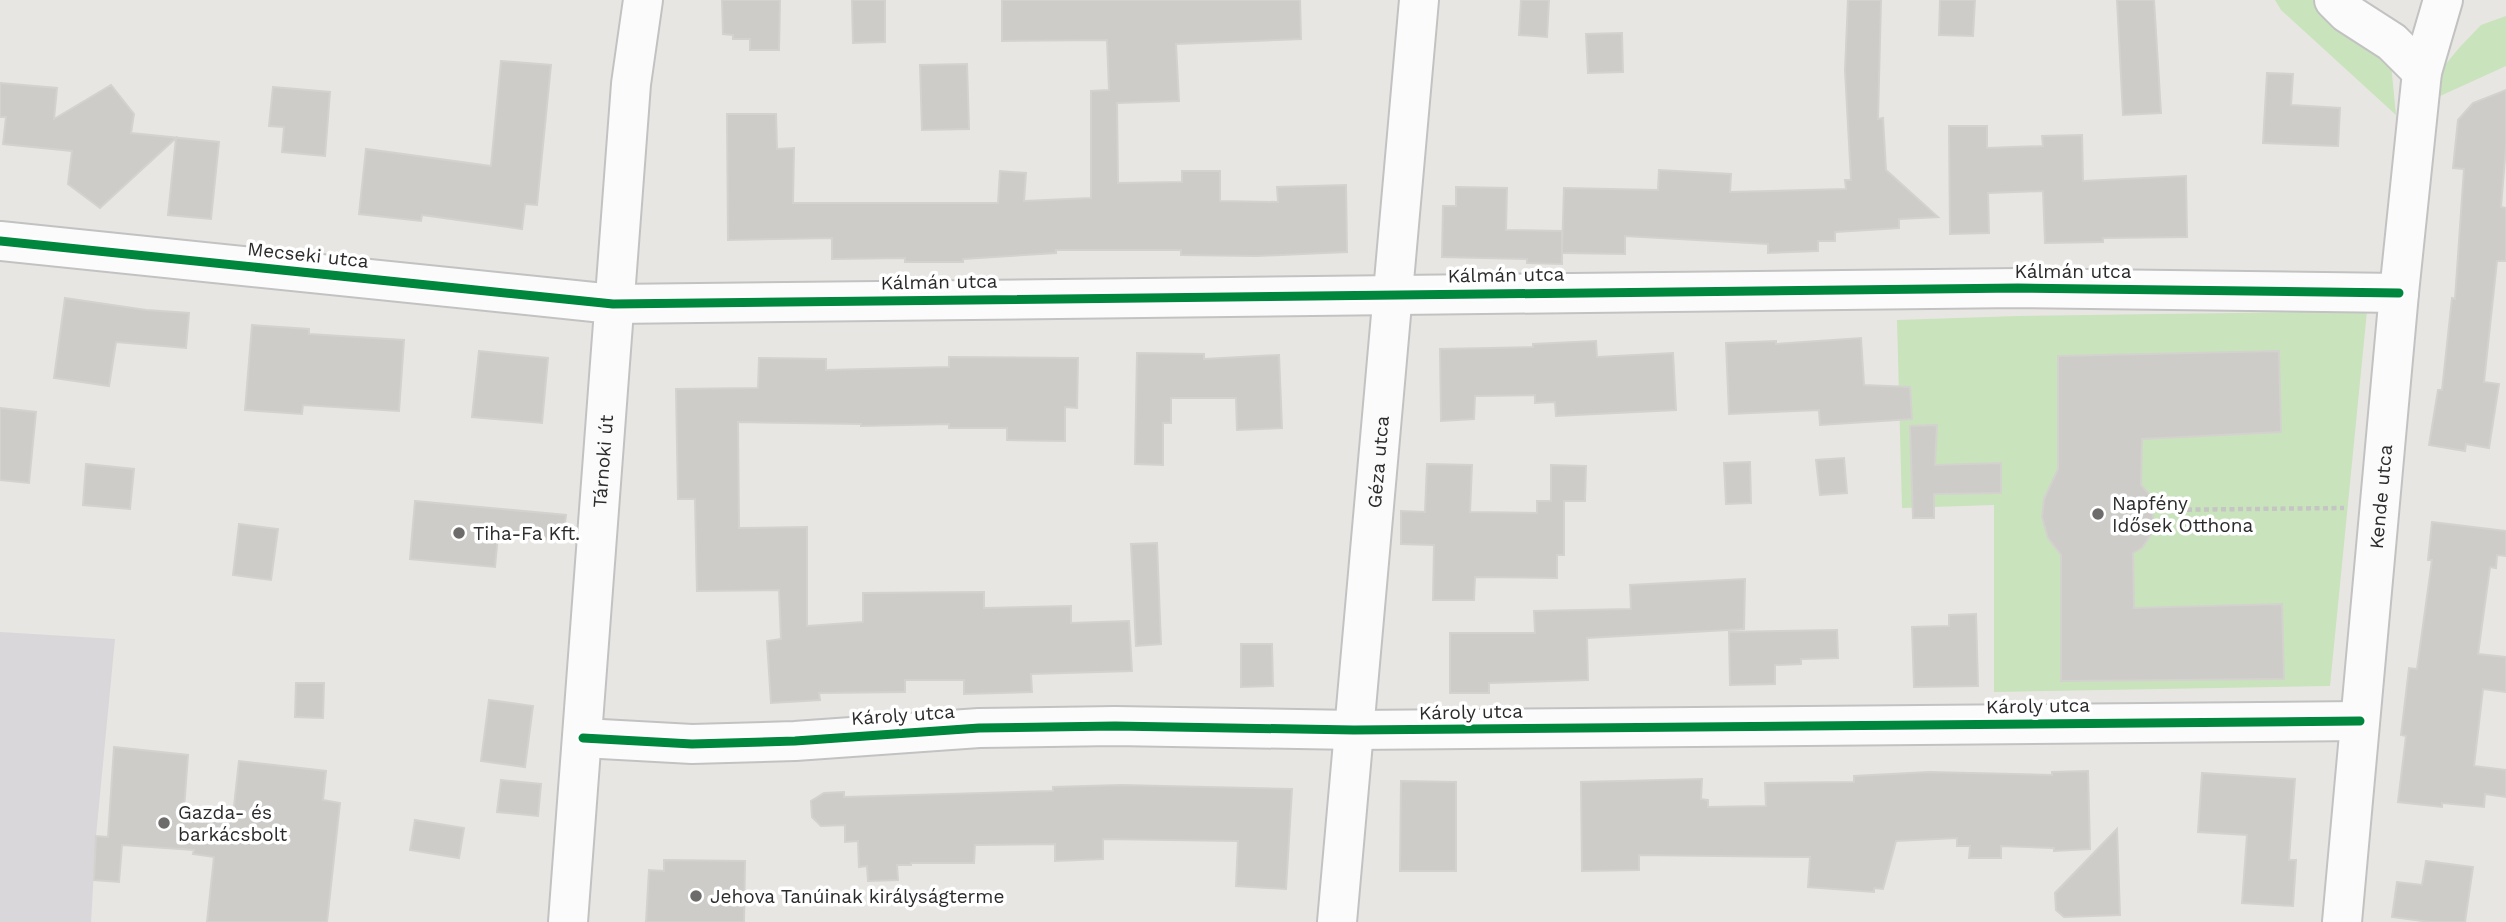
<svg xmlns="http://www.w3.org/2000/svg" width="2506" height="922" viewBox="0 0 2506 922" font-family="'Work Sans',sans-serif">
	<style>
		.industrial { fill: #d9d7d9 }
		.green { fill: #c9e3bc }
		.building { fill: #cdccc8; stroke: #d3d2ce; stroke-width: 2 }
		.lines { fill: none; stroke-linecap: round; stroke-linejoin: round }
		.minor-casing { stroke: #c2c2c2; stroke-width: 42 }
		.path { stroke: #c5c5c4; stroke-width: 4.5; stroke-dasharray: 5 3.5; stroke-linecap: butt }
		.minor { stroke: #fcfbfb; stroke-width: 38 }
		.cycleway-casing { stroke: #fff; stroke-width: 13 }
		.cycleway { stroke: #00873e; stroke-width: 9 }
		.poi-dot { fill: #6d6c6b; stroke: #fff; stroke-width: 2.5 }
		.labels { text-anchor: middle; dominant-baseline: central; stroke-width: 7; stroke-linejoin: round; paint-order: stroke }
		.street-label { font-size: 19px; fill: #2b2b2b; stroke: #fff }
		.poi-label { font-size: 19px; fill: #2b2b2b; stroke: #fff; text-anchor: start }
	</style>
	<rect width="100%" height="100%" fill="#e8e6e2"/>
	<!-- industrial -->
	<path class="industrial" d="M 0,632 L 115,639 L 96,836 L 91,922 L 0,922 Z"/>
	<!-- green -->
	<path class="green" d="M 2275,0 L 2331,0 L 2391,64 L 2396,115 L 2281,10 Z
		M 2506,16 L 2506,66 L 2427,102 L 2440,71 L 2459,48 L 2481,25 Z
		M 2367,311 L 2330,686 L 1994,692 L 1994,505 L 1902,508 L 1897,320 L 2018,316 Z"/>
	<!-- building -->
	<path class="building" d="M 722,0 L 780,0 L 779,50 L 750,50 L 750,39 L 733,39 L 733,35 L 723,34 Z
		M 852,0 L 885,0 L 885,42 L 853,43 Z
		M 1002,0 L 1300,0 L 1301,39 L 1176,44 L 1179,101 L 1117,103 L 1118,183 L 1182,182 L 1182,171 L 1220,171 L 1220,201 L 1278,202 L 1277,187 L 1346,185 L 1347,252 L 1257,256 L 1181,255 L 1181,250 L 1056,250 L 1056,253 L 963,259 L 963,262 L 905,262 L 905,258 L 832,259 L 832,238 L 728,240 L 727,114 L 776,114 L 777,149 L 794,148 L 793,203 L 998,203 L 1000,171 L 1026,173 L 1024,201 L 1091,198 L 1091,91 L 1109,90 L 1107,40 L 1002,41 Z
		M 1521,0 L 1549,0 L 1547,37 L 1519,35 Z
		M 1848,0 L 1881,0 L 1878,119 L 1883,118 L 1886,170 L 1938,217 L 1899,219 L 1899,228 L 1835,232 L 1835,241 L 1818,241 L 1818,251 L 1768,253 L 1768,244 L 1625,236 L 1625,254 L 1562,253 L 1564,188 L 1658,190 L 1659,170 L 1731,174 L 1730,192 L 1846,189 L 1845,180 L 1851,180 L 1845,70 Z
		M 1940,0 L 1975,0 L 1973,36 L 1939,35 Z
		M 2117,0 L 2154,0 L 2161,113 L 2123,115 Z
		M 1622,33 L 1623,72 L 1588,73 L 1586,34 Z
		M 501,61 L 551,65 L 537,205 L 525,204 L 522,229 L 422,215 L 421,221 L 359,214 L 366,149 L 491,166 Z
		M 967,64 L 969,129 L 922,130 L 920,65 Z
		M 2267,73 L 2293,74 L 2291,105 L 2340,108 L 2338,146 L 2263,143 Z
		M 0,83 L 57,88 L 54,119 L 111,85 L 134,114 L 131,133 L 219,142 L 211,219 L 168,215 L 176,138 L 100,208 L 68,184 L 72,151 L 3,144 L 6,117 L 0,117 Z
		M 273,87 L 330,92 L 325,156 L 282,152 L 284,127 L 269,126 Z
		M 2506,90 L 2506,146 L 2501,207 L 2506,208 L 2506,261 L 2497,261 L 2484,382 L 2499,384 L 2489,448 L 2466,444 L 2465,451 L 2429,445 L 2438,390 L 2442,390 L 2452,298 L 2455,299 L 2464,169 L 2453,168 L 2458,120 L 2473,103 Z
		M 1949,126 L 1987,126 L 1987,148 L 2043,146 L 2042,136 L 2082,135 L 2083,181 L 2186,176 L 2187,237 L 2103,238 L 2103,242 L 2045,243 L 2043,191 L 1988,193 L 1989,233 L 1950,234 Z
		M 1456,187 L 1507,188 L 1506,230 L 1562,231 L 1562,264 L 1527,263 L 1527,259 L 1442,257 L 1443,206 L 1456,206 Z
		M 65,298 L 146,310 L 189,313 L 186,348 L 116,342 L 109,386 L 54,378 Z
		M 252,325 L 309,329 L 309,334 L 404,340 L 399,411 L 303,405 L 302,414 L 245,410 Z
		M 1861,338 L 1864,385 L 1910,387 L 1912,419 L 1820,425 L 1819,410 L 1729,414 L 1726,343 L 1776,341 L 1776,344 Z
		M 1596,341 L 1597,357 L 1673,353 L 1676,410 L 1556,416 L 1555,402 L 1535,403 L 1535,395 L 1475,396 L 1474,419 L 1441,421 L 1440,349 L 1533,347 L 1533,344 Z
		M 479,351 L 548,358 L 542,423 L 472,417 Z
		M 2279,351 L 2281,432 L 2142,439 L 2141,485 L 2149,494 L 2154,523 L 2150,536 L 2142,548 L 2133,553 L 2134,608 L 2282,604 L 2284,679 L 2061,681 L 2061,555 L 2048,538 L 2042,517 L 2044,499 L 2058,469 L 2058,356 Z
		M 1137,353 L 1204,354 L 1204,359 L 1279,355 L 1282,428 L 1237,430 L 1236,398 L 1171,398 L 1171,423 L 1163,423 L 1163,465 L 1135,464 Z
		M 949,357 L 1078,358 L 1077,408 L 1065,407 L 1065,441 L 1007,440 L 1007,428 L 949,428 L 949,424 L 861,426 L 861,424 L 738,422 L 739,528 L 807,527 L 807,626 L 863,622 L 863,593 L 984,592 L 984,608 L 1071,606 L 1071,623 L 1129,621 L 1132,671 L 1031,674 L 1032,692 L 964,694 L 964,680 L 905,680 L 905,692 L 819,693 L 820,700 L 771,703 L 767,641 L 781,639 L 779,590 L 697,591 L 695,499 L 678,499 L 676,389 L 758,388 L 759,358 L 826,359 L 826,370 L 949,367 Z
		M 0,408 L 36,412 L 29,483 L 0,480 Z
		M 1937,425 L 1935,465 L 2001,463 L 2001,493 L 1934,494 L 1934,518 L 1913,518 L 1910,426 Z
		M 1844,458 L 1847,493 L 1820,495 L 1816,460 Z
		M 1750,462 L 1751,503 L 1726,504 L 1724,463 Z
		M 86,464 L 134,469 L 130,509 L 83,505 Z
		M 1427,464 L 1472,465 L 1470,512 L 1537,513 L 1537,501 L 1551,501 L 1551,465 L 1586,466 L 1585,501 L 1564,501 L 1564,555 L 1557,555 L 1557,578 L 1475,577 L 1474,600 L 1433,600 L 1434,545 L 1401,544 L 1401,511 L 1425,512 Z
		M 415,501 L 566,515 L 563,541 L 498,535 L 495,567 L 410,559 Z
		M 2432,522 L 2506,531 L 2506,556 L 2497,555 L 2496,568 L 2490,567 L 2478,654 L 2506,657 L 2506,692 L 2483,689 L 2474,766 L 2506,770 L 2506,797 L 2485,794 L 2484,807 L 2442,803 L 2442,807 L 2398,802 L 2406,736 L 2401,735 L 2409,668 L 2417,669 L 2432,560 L 2428,560 Z
		M 239,524 L 278,529 L 271,580 L 233,575 Z
		M 1157,543 L 1161,644 L 1136,646 L 1131,544 Z
		M 1745,579 L 1744,629 L 1587,638 L 1588,680 L 1489,683 L 1489,693 L 1450,693 L 1450,633 L 1535,633 L 1534,611 L 1631,609 L 1630,585 Z
		M 1976,614 L 1978,686 L 1914,687 L 1912,627 L 1949,626 L 1949,615 Z
		M 1837,630 L 1838,658 L 1801,659 L 1801,664 L 1775,665 L 1775,684 L 1730,685 L 1729,632 Z
		M 1241,644 L 1272,644 L 1273,686 L 1241,687 Z
		M 296,683 L 324,683 L 323,718 L 295,717 Z
		M 489,700 L 533,706 L 525,767 L 481,761 Z
		M 114,747 L 188,755 L 184,809 L 233,815 L 239,761 L 326,771 L 323,800 L 340,803 L 327,922 L 207,922 L 214,857 L 193,854 L 194,850 L 122,845 L 119,882 L 94,880 L 96,836 L 108,837 Z
		M 2088,771 L 2090,849 L 2054,851 L 2054,848 L 2001,846 L 2001,858 L 1969,858 L 1970,846 L 1957,846 L 1957,838 L 1896,841 L 1883,889 L 1874,888 L 1874,892 L 1808,887 L 1810,857 L 1639,855 L 1639,870 L 1582,871 L 1581,782 L 1702,779 L 1701,799 L 1708,800 L 1708,807 L 1766,806 L 1765,783 L 1854,782 L 1854,776 L 1929,772 L 2052,775 L 2052,772 Z
		M 2202,773 L 2295,779 L 2289,860 L 2296,860 L 2293,906 L 2242,903 L 2247,835 L 2198,832 Z
		M 501,780 L 541,784 L 538,816 L 497,812 Z
		M 1401,781 L 1456,782 L 1456,871 L 1400,871 Z
		M 1121,785 L 1292,789 L 1286,889 L 1236,886 L 1238,841 L 1103,839 L 1103,859 L 1055,861 L 1055,844 L 975,845 L 974,863 L 911,863 L 911,865 L 897,865 L 898,880 L 868,881 L 867,866 L 859,867 L 858,841 L 845,842 L 845,825 L 821,826 L 812,817 L 811,801 L 824,793 L 844,792 L 844,797 L 1053,791 L 1053,787 Z
		M 415,820 L 464,828 L 459,858 L 410,850 Z
		M 2117,829 L 2120,915 L 2064,917 L 2056,910 L 2055,893 Z
		M 664,860 L 745,861 L 744,922 L 646,922 L 649,870 L 664,871 Z
		M 2426,861 L 2473,867 L 2465,922 L 2430,922 L 2392,917 L 2397,882 L 2422,885 Z"/>
	<g class="lines">
		<!-- minor casing -->
		<g class="minor-casing">
			<g id="minor">
				<path d="M 2334,0 L 2347,13 L 2392,42 L 2422,72"/>
				<path d="M 0,241 L 613,304 L 2018,288 L 2399,293"/>
				<path d="M 583,738 L 692,744 L 795,741 L 979,728 L 1115,726 L 1354,730 L 2360,721"/>
				<path id="s1" d="M 568,922 L 631,84 L 643,0"/>
				<path id="s2" d="M 1337,922 L 1419,0"/>
				<path id="s3" d="M 2342,922 L 2399,293 L 2422,72 L 2443,0"/>
			</g>
		</g>
		<!-- path -->
		<path class="path" d="M 2153,510 L 2344,508"/>
		<!-- minor -->
		<use href="#minor" class="minor"/>
		<!-- cycleway casing -->
		<g class="cycleway-casing">
			<path id="cycleway" d="M 0,241 L 613,304 L 2018,288 L 2399,293
				M 583,738 L 692,744 L 795,741 L 979,728 L 1115,726 L 1354,730 L 2360,721"/>
		</g>
		<!-- cycleway -->
		<use href="#cycleway" class="cycleway"/>
	</g>
	<!-- markers -->
	<g class="poi-dot">
		<circle cx="2098" cy="514" r="7"/>
		<circle cx="459" cy="533" r="7"/>
		<circle cx="164" cy="823" r="7"/>
		<circle cx="696" cy="896" r="7"/>
	</g>
	<g class="labels">
		<!-- street labels -->
		<g class="street-label">
			<text transform="translate(308 255) rotate(6)">Mecseki utca</text>
			<text x="2073" y="271">Kálmán utca</text>
			<text transform="translate(1506 275) rotate(-1)">Kálmán utca</text>
			<text transform="translate(939 282) rotate(-1)">Kálmán utca</text>
			<text stroke="none"><textPath href="#s1" startOffset="462">Tárnoki út</textPath></text>
			<text stroke="none"><textPath href="#s2" startOffset="462">Géza utca</textPath></text>
			<text stroke="none"><textPath href="#s3" startOffset="427">Kende utca</textPath></text>
			<text transform="translate(2038 706) rotate(-1)">Károly utca</text>
			<text transform="translate(1471 712) rotate(-1)">Károly utca</text>
			<text transform="translate(903 715) rotate(-4)">Károly utca</text>
		</g>
		<!-- poi labels -->
		<g class="poi-label">
			<text x="2112" y="503">Napfény<tspan x="2112" dy="22">Idősek Otthona</tspan></text>
			<text x="473" y="533">Tiha-Fa Kft.</text>
			<text x="178" y="812">Gazda- és<tspan x="178" dy="22">barkácsbolt</tspan></text>
			<text x="710" y="896">Jehova Tanúinak királyságterme</text>
		</g>
	</g>
</svg>
